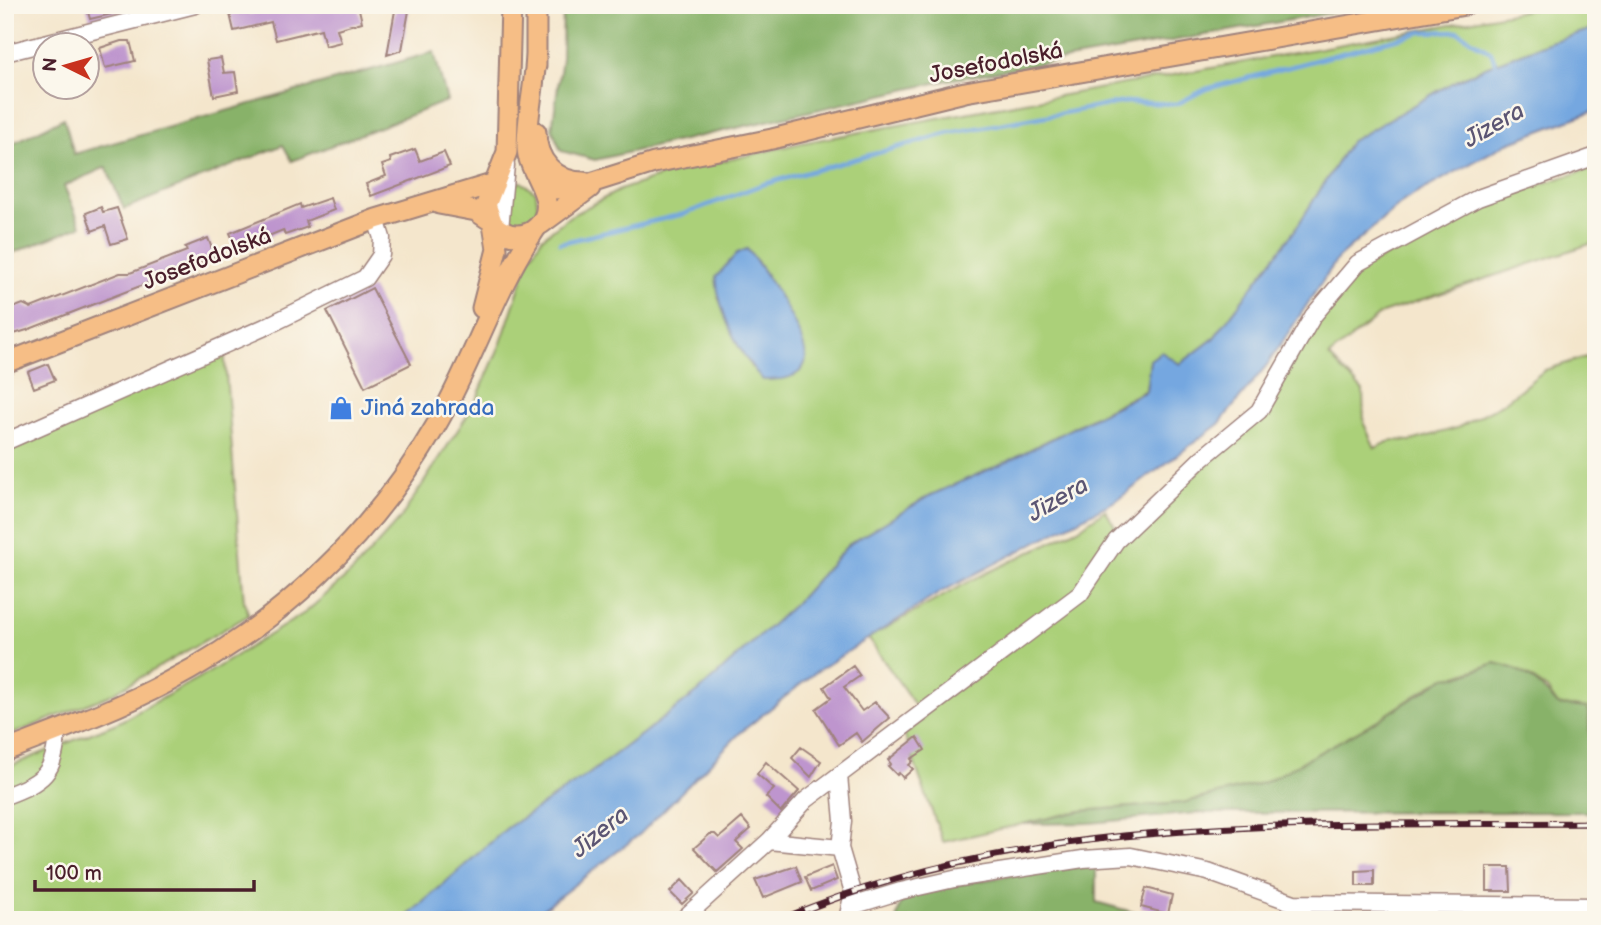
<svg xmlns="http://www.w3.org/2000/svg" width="1601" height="925" viewBox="0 0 1601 925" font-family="'Balsamiq Sans',sans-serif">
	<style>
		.green { fill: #abd079; stroke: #7a7852; stroke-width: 2; fill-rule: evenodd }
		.forest { fill: #88b269; stroke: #69684a; stroke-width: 2 }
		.water { fill: #74a7e0; stroke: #5f6386; stroke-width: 2 }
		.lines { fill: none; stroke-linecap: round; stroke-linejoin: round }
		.stream { stroke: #74a7e0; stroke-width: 4.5 }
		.building { fill: #be95ce }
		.minor-casing { stroke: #9f827c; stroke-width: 19 }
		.major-casing { stroke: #9f827c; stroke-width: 23 }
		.minor { stroke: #fff; stroke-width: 16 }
		.major { stroke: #f6be86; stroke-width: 19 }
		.rail-casing { stroke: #4a1f2b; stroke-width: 7 }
		.rail { stroke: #fbf7ec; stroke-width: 4.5; stroke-dasharray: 13; stroke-linecap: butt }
		.labels { text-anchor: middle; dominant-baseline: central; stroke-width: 5; stroke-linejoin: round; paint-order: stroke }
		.street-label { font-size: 23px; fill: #4a1f2b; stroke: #fbf7ec }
		.shop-label { font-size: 23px; fill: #366cbe; stroke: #fbf7ec; text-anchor: start }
		.water-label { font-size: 24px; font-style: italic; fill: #5b5573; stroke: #fbf7ec }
	</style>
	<rect width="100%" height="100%" fill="#fbf7ec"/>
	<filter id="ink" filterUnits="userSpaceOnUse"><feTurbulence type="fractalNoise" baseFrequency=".0143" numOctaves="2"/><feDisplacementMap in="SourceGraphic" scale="14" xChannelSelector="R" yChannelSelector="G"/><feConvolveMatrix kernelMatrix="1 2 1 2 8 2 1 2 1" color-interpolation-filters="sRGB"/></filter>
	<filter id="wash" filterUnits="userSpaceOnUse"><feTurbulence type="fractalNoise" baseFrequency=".00686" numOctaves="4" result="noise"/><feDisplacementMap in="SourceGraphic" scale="28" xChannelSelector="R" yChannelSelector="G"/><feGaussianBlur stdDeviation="1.57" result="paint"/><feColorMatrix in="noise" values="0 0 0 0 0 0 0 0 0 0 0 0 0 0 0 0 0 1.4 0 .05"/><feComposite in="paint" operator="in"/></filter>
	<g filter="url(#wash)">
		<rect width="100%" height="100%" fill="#f4e6cc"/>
		<!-- green -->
		<path class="green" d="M 1556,5 L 1596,5 L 1596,28 L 1550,42 L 1483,68 L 1452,83 L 1350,142 L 1295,230 L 1213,339 L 1180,364 L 1150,360 L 1146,390 L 1006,462 L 929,496 L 848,545 L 795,604 L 698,692 L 589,774 L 507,828 L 403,920 L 5,920 L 5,768 L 119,722 L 208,673 L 306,612 L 353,571 L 400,519 L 474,405 L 501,343 L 529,259 L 542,238 L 570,216 L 620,190 L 667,174 L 801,143 ZM 757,261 L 798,334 L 751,367 L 718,297 Z
			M 1596,167 L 1596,242 L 1382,313 L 1329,356 L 1363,391 L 1364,424 L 1375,448 L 1393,440 L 1411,441 L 1457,428 L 1502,404 L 1545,370 L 1596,354 L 1596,811 L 1587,812 L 1594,794 L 1581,707 L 1558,705 L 1547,689 L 1522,672 L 1495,663 L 1433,684 L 1380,719 L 1266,782 L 1182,803 L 1080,811 L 943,842 L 904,734 L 924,718 L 868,638 L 974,579 L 1080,528 L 1105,510 L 1124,540 L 1165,500 L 1264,415 L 1314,323 L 1363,268 L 1496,198 Z
			M 521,182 L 536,192 L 538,210 L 526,224 L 508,223 L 509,183 Z
			M 224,349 L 244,602 L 249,615 L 108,696 L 5,737 L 5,445 Z"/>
		<!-- forest -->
		<path class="forest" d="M 563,5 L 1376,5 L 948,80 L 595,160 L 561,151 L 552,129 L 562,58 Z
			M 434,52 L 447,101 L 292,161 L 283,145 L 124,209 L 106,167 L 64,186 L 81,226 L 5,256 L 5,147 L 64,118 L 74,154 Z
			M 1495,663 C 1523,668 1540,684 1558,705 L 1588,708 L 1594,794 L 1587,812 L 1197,813 L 1090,823 L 1023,824 L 1081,811 L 1182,803 L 1266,782 L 1380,719 L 1445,678 L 1464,675 Z
			M 1096,862 L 1096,902 L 1161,920 L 896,920 L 904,893 Z"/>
		<!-- water -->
		<path class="water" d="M 1596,28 L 1596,110 L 1508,143 L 1405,200 L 1338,258 L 1267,365 L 1219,424 L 1117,500 L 941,592 L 816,672 L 740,733 L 640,834 L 529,920 L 403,920 L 507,828 L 589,774 L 698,692 L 795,604 L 848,545 L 929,496 L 1006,462 L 1146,391 L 1150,360 L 1161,352 L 1180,364 L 1213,339 L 1295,230 L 1350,142 L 1452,83 L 1483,68 L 1550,42 Z
			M 747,249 C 762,267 812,341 805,363 C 800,380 777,380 763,380 C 738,353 719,313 716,277 L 737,253 Z"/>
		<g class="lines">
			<!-- stream -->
			<path class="stream" d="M 560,243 L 684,214 L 761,185 L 950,133 L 1125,102 L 1177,104 L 1206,89 L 1422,32 L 1457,31 L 1491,52 L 1497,67"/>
		</g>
		<g id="blocks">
			<!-- building -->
			<path class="building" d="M 86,5 L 128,5 L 129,10 L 90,19 Z
				M 293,5 L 358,5 L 362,22 L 337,29 L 341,42 L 325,46 L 321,29 L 276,40 L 271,22 L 234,31 L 230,14 L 248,9 L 249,14 Z
				M 396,5 L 410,5 L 402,50 L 387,55 Z
				M 121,41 L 130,41 L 135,61 L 105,68 L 100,48 Z
				M 221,58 L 224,73 L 235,72 L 238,91 L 214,96 L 207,60 Z
				M 415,149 L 420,161 L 444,152 L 450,166 L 371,196 L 366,184 L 386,176 L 382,165 L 391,162 L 390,158 Z
				M 330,198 L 334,210 L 306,221 L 308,227 L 285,235 L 283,230 L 237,249 L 230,233 L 300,204 L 301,208 Z
				M 101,207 L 103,212 L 117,208 L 128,239 L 111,244 L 105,226 L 92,231 L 86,213 Z
				M 208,238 L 215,257 L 27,330 L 14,334 L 10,324 L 5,326 L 5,311 L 23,304 L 31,308 L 120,273 L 130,273 L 187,251 L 185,247 Z
				M 372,288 L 411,364 L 365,387 L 327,311 Z
				M 48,364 L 55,380 L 34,388 L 28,372 Z
				M 853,666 L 860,676 L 844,687 L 862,711 L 875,702 L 890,718 L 862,742 L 856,733 L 839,745 L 816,709 L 831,698 L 824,687 Z
				M 917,737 L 925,750 L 911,759 L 913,761 L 909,765 L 913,769 L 903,778 L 899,773 L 897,775 L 888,766 L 891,764 L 888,760 Z
				M 801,747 L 821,761 L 811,777 L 792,758 Z
				M 766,762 L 799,791 L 781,812 L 766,797 L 774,789 L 757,774 Z
				M 742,818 L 751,829 L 736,842 L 743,849 L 717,872 L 694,848 L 710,834 L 715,834 L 719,838 Z
				M 796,866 L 802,882 L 763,898 L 755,880 Z
				M 832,866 L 837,880 L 811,891 L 805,877 Z
				M 1487,867 L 1510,867 L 1511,891 L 1487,891 Z
				M 1374,870 L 1374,886 L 1356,886 L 1356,871 Z
				M 682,880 L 694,893 L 682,904 L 670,892 Z
				M 1146,888 L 1172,895 L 1168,914 L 1141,907 Z"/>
		</g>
	</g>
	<g filter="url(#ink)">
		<use href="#blocks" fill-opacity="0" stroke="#9f827c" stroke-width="2"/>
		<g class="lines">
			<!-- minor casing -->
			<g class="minor-casing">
				<path id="minor" d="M 5,53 L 195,5
					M 499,240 L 506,165
					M 5,442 L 265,327 L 365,278 L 381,255 L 382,238 L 376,219
					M 839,775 L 843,821 L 840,848 L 853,892 L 847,920
					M 5,796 C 44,781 55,774 57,731
					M 769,841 L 840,848
					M 852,906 L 901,891 L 954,879 L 1083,859 L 1131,856 L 1208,872 L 1294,903 L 1596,906
					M 682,920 L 769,841 L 806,800 L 1080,594 L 1116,541 L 1201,459 L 1259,411 L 1313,316 L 1358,263 L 1478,198 L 1596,156"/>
			</g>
			<!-- major casing -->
			<g class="major-casing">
				<path id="major" d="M 511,5 L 507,152 L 486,205 L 493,224 C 500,231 507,235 517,235 C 524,235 532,232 537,227 C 563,202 527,174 527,147 C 527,116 535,85 536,54
					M 536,66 L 536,5
					M 536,132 C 536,160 555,182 584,182
					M 541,186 L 554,189 L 578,187 L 654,163 L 772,139 L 965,92 L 1465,5
					M 439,204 L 476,211 L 491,221
					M 541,224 L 590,188
					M 482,308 L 497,249 L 493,224
					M 5,363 L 376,219 L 495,183
					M 5,751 C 59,730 115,710 166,683 C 278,625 372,536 435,427 C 473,363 494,290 536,228"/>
			</g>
			<!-- minor -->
			<use href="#minor" class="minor"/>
			<!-- major -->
			<use href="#major" class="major"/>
			<!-- rail casing -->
			<g class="rail-casing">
				<path id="rail" d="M 780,920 C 1039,809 1321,826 1596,823"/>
			</g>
			<!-- rail -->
			<use href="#rail" class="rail"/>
		</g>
	</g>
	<!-- icons -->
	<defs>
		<g id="shop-bare" transform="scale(1.89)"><path d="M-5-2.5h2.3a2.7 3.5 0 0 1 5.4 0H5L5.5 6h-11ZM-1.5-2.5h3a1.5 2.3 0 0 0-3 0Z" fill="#3f7fe0" stroke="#fbf7ec" stroke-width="2.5" paint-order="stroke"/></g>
	</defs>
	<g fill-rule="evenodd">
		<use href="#shop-bare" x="341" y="408"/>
	</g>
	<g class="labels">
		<!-- street labels -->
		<g class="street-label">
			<text transform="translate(996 63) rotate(-11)">Josefodolská</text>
			<text transform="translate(207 259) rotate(-21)">Josefodolská</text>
		</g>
		<!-- shop labels -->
		<g class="shop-label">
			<text x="361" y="408">Jiná zahrada</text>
		</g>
		<!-- water labels -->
		<g class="water-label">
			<text transform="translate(1494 125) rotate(-30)">Jizera</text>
			<text transform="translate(1058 499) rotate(-30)">Jizera</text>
			<text transform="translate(600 832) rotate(-39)">Jizera</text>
		</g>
	</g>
	<!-- margin -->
	<rect width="1601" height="925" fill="none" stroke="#fbf7ec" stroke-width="28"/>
	<!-- north arrow -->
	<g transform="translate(66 66) rotate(275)"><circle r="33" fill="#fbf7ec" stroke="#b4a19f" stroke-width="2"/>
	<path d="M0-5L12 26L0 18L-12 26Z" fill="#c8321e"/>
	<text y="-10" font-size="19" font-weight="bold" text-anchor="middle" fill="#4a1f2b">N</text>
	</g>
	<!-- scale -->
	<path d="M35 880v10h219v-10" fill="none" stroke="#4a1f2b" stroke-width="3.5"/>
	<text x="46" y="880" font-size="21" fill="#4a1f2b" stroke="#fbf7ec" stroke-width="5" paint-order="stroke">100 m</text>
</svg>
